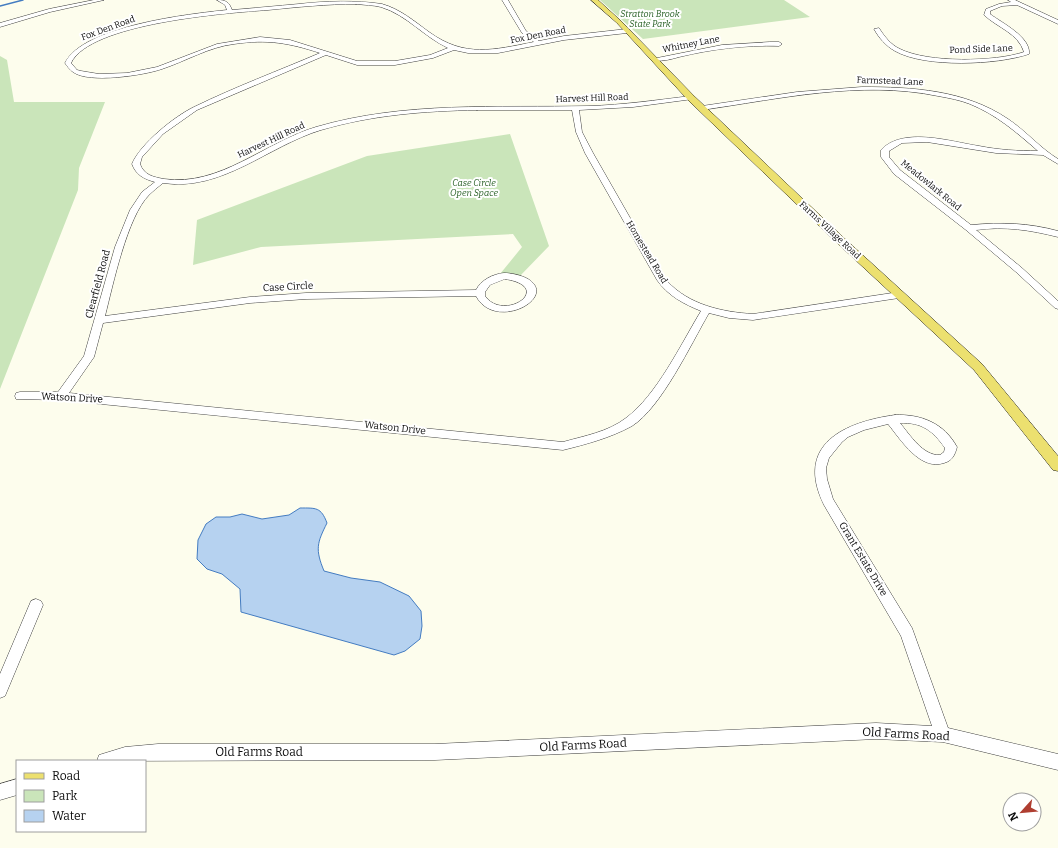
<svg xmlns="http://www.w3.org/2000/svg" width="1058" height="848" viewBox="0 0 1058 848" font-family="Bitter,serif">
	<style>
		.green { fill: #cae5ba }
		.water { fill: #b6d2f0; stroke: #447cc1 }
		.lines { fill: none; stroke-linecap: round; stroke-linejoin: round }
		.stream { stroke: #447cc1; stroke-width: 1.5 }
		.minor-casing { stroke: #3f3f3f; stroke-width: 1 }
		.major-casing { stroke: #1d1d1d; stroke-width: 1 }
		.minor { fill: #fff; fill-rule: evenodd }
		.major { fill: #ece06f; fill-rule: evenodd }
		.labels { text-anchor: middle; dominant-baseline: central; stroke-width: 4; stroke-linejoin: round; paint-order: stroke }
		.far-park-label { font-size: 9px; font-style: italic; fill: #265e23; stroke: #fff }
		.far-street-label { font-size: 9px; fill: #0c0c0c; stroke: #fff }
		.street-label { font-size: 10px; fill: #0c0c0c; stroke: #fff }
		.near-street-label { font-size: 12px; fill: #0c0c0c; stroke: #fff }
	</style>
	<rect width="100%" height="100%" fill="#fdfded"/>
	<!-- green -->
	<path class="green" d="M 600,0 L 784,0 L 810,17 L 643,39 Z
		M 0,56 L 7,60 L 14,102 L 105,102 L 79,168 L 78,190 L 0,389 Z
		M 510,134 L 549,246 L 519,277 L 500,274 L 522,247 L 513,234 L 261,247 L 193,265 L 197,220 L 367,156 Z"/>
	<!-- water -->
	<path class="water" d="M 300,508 C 316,508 321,507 327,523 C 317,543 315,549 324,571 L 351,578 L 380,582 L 409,596 L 421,611 L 422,626 L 420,639 L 405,651 L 394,655 L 241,612 L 240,589 L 222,574 L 207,569 L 197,559 L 198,540 L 206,524 L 216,517 L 230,517 L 242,514 L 262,519 L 289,515 Z"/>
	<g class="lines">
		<!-- stream -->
		<path class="stream" d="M 0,6 L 23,0"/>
		<!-- minor casing -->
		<g class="minor-casing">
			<path id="minor" d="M 94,0 L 104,0 L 50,12 L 0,27 L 0,23 L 49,9 Z
				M 217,0 C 226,0 229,2 232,10 C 255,8 277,6 299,4 C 325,1 356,0 382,4 C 400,9 414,21 429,32 C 465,58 493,50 534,42 L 522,33 L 502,0 L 508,0 L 526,31 L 539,41 L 564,36 L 627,29 L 630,31 L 627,33 L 564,40 L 498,53 L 468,53 L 454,50 L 433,58 L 395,65 L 357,65 L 326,55 L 197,110 L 163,134 L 142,157 L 140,164 C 144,175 153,177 164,179 C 220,187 265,142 316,127 C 405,101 497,108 589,106 C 623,105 657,100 691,96 L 693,97 L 693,99 L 633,107 L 579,110 L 582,132 L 593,153 L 657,265 C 661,270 663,277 667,281 C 689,305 722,312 753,314 L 899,292 L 904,295 L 899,298 L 753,320 L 729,318 L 709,313 C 691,344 661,408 632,426 C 610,438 587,444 563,450 L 61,400 L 16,399 L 15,396 L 16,393 L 20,392 L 58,392 L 84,356 L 115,247 L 130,210 L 142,192 L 155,182 C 144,179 136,175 132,164 C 140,144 175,116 194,107 C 235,87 278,71 320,53 C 289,43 268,39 234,44 C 209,47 186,61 162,69 C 145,75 89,84 73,72 C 70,70 67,66 65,63 C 83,26 189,14 227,10 L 225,5 ZM 356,4 C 364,5 373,5 381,7 C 407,15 424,37 448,48 L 430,55 L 395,61 L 357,61 L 290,40 L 260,37 L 217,44 L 157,67 L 127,73 L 99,74 L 81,71 L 77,70 L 71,63 C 90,23 227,13 268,10 C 298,7 327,4 356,4 ZM 477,110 L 572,110 L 576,132 L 585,153 L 657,280 C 668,296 684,304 701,311 C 681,344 657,395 626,418 C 608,432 584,436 563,442 L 69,393 L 94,357 L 103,323 L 250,303 L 306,299 L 476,296 C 495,332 559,298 528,279 C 521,275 511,273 504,273 C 493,274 481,280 476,290 L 306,293 L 250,297 L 105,316 C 113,285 127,217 149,195 C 153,191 158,187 163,183 C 222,192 268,146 321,130 C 372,115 424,111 477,110 ZM 505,279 C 556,287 504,323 485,296 L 485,292 L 490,285 Z
				M 1008,0 L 1015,0 L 1058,20 L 1058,24 L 1017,5 L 1002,6 L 990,11 L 990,14 C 1002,23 1031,37 1029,54 C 997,65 925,68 895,51 C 886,46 879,38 874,29 L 879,28 C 884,36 891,45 900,49 C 928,63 995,62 1024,52 C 1018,33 998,28 984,15 L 986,9 L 999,4 L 1011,2 Z
				M 770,42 L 779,42 L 782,44 L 779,46 C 745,45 712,49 679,57 C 672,59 658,63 652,59 L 722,45 Z
				M 862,87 C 913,87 965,90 1008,119 C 1026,131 1040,148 1058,159 L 1058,164 L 1043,155 L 996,153 L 927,142 L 902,143 L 889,151 L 889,157 L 900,170 L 971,225 C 1001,222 1029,223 1058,231 L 1058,237 C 1030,230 1005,226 976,230 L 1022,268 L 1058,301 L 1058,309 L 1055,308 L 1016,272 L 966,230 L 894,174 L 881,157 L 881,150 C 903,126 952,142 979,146 C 999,150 1018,151 1038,151 C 1016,132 997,115 970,104 C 960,100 949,98 938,96 C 860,80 779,99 702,110 L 699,108 L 702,106 L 797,92 Z
				M 895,415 C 921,414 944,423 957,447 C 955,455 952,461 944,463 C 920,471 901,440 888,424 L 864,430 L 848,437 L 842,442 L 829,458 L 826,468 L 827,479 L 833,499 L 912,628 L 948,728 L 1058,754 L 1058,770 L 943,742 L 876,739 L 435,760 L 97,761 L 99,755 L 125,747 L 158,744 L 435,744 L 876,723 L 932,726 L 901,636 L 824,505 C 794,444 845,422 895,415 ZM 900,423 C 922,422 933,431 945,448 L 944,452 L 940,455 C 923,456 910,435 900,423 Z
				M 36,599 L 41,601 L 43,605 L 5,696 L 0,698 L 0,674 L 31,601 Z
				M 17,779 L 17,795 L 0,800 L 0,784 Z"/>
		</g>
		<!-- major casing -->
		<g class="major-casing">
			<path id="major" d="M 591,0 L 598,0 L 621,21 L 694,96 L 844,238 L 982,364 L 1058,456 L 1058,471 L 1053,470 L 974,370 L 836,242 L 688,100 L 617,23 Z"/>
		</g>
		<!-- minor -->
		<use href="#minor" class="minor"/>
		<!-- major -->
		<use href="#major" class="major"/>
	</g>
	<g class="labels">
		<!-- far-park labels -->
		<g class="far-park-label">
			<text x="650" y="14">Stratton Brook<tspan x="650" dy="10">State Park</tspan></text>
			<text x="474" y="183">Case Circle<tspan x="474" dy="10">Open Space</tspan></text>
		</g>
		<!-- far-street labels -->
		<g class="far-street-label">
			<text transform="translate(108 28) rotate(-20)">Fox Den Road</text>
			<text transform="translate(538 35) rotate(-11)">Fox Den Road</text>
			<text transform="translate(691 44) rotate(-11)">Whitney Lane</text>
			<text transform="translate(981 49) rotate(-2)">Pond Side Lane</text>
			<text transform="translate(890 81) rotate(2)">Farmstead Lane</text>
			<text transform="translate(592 98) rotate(-2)">Harvest Hill Road</text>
			<text transform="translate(271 140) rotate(-25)">Harvest Hill Road</text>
			<text transform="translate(931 185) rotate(39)">Meadowlark Road</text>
			<text transform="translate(830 230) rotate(43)">Farms Village Road</text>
			<text transform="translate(647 252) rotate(59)">Homestead Road</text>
		</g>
		<!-- street labels -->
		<g class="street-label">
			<text transform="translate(98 284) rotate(-75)">Clearfield Road</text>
			<text transform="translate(288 287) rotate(-3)">Case Circle</text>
			<text transform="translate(72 398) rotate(3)">Watson Drive</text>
			<text transform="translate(395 428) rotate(6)">Watson Drive</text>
			<text transform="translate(863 559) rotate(59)">Grant Estate Drive</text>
		</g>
		<!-- near-street labels -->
		<g class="near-street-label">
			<text transform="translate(906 734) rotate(3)">Old Farms Road</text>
			<text transform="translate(583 745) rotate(-3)">Old Farms Road</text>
			<text x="259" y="752">Old Farms Road</text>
		</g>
	</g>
	<!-- legend -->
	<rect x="16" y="760" width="130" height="72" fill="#ffffff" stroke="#9e9e9e"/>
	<rect x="24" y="773" width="20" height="6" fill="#ece06f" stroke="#9e9e9e"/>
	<text x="52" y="780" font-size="12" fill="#0c0c0c">Road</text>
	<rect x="24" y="790" width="20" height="12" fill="#cae5ba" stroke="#9e9e9e"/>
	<text x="52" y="800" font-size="12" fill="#0c0c0c">Park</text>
	<rect x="24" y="810" width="20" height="12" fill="#b6d2f0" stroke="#9e9e9e"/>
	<text x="52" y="820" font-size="12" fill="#0c0c0c">Water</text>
	<!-- north arrow -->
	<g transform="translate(1022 812) rotate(243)"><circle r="19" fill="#ffffff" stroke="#9e9e9e"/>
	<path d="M0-3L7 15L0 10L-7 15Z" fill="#af3e31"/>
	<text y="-6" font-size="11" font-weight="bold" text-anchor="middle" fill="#0c0c0c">N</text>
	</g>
</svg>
